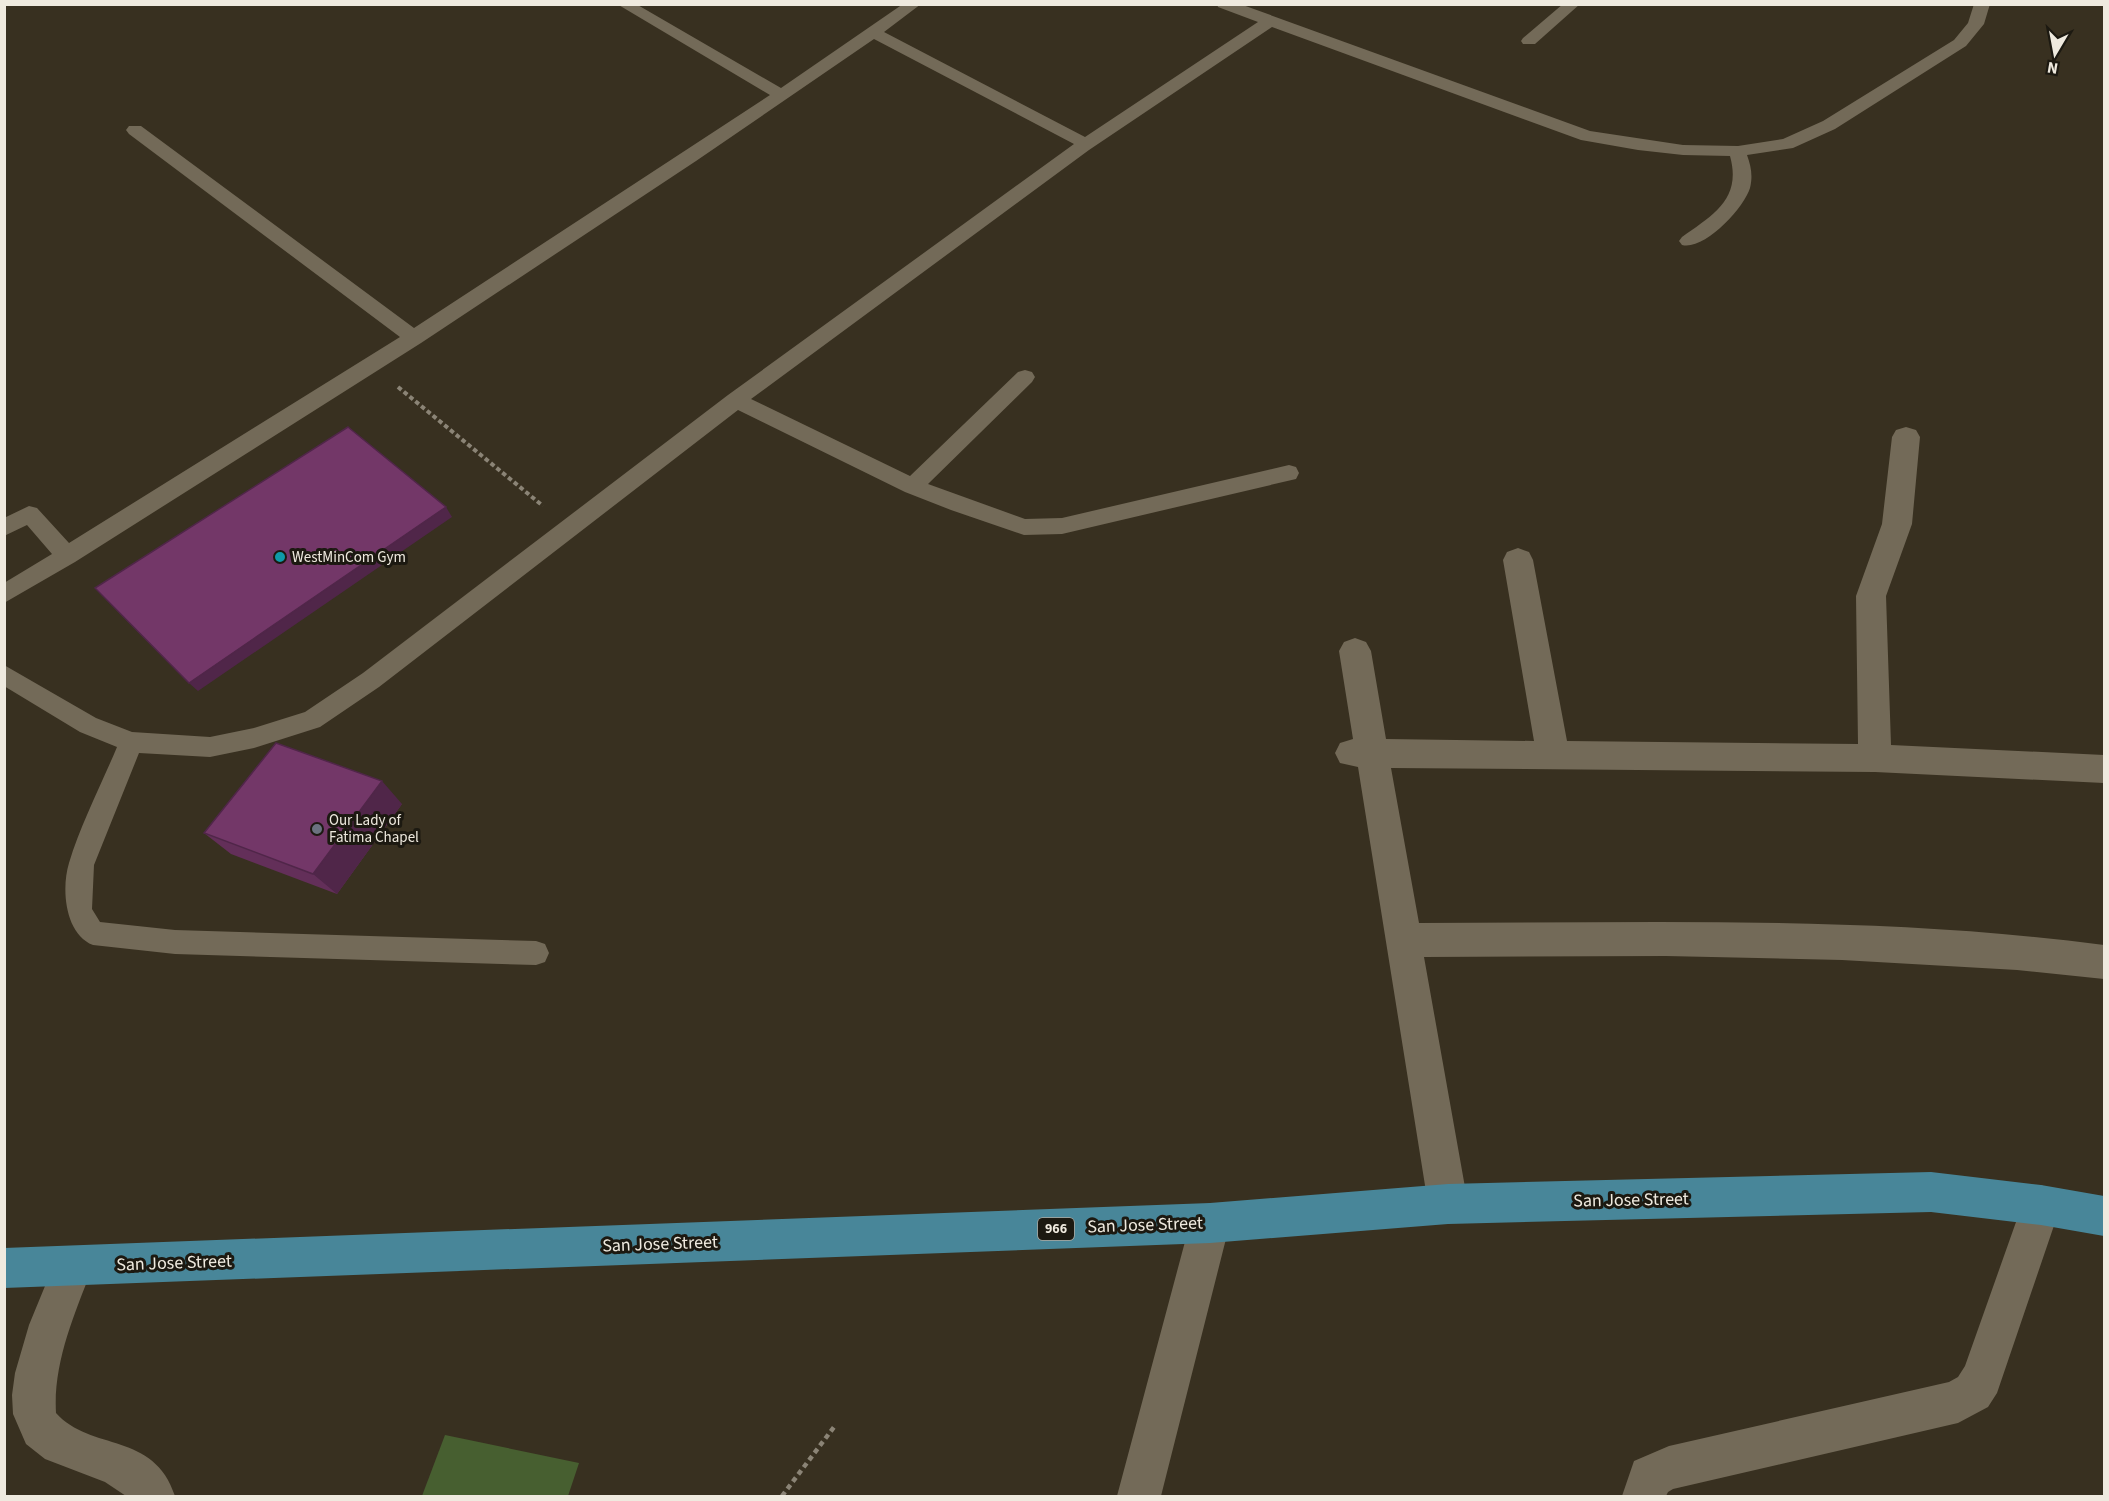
<svg xmlns="http://www.w3.org/2000/svg" width="2109" height="1501" viewBox="0 0 2109 1501" font-family="'Source Sans 3',sans-serif">
	<style>
		.green { fill: #475f30 }
		.lines { fill: none; stroke-linecap: round; stroke-linejoin: round }
		.path-far1 { stroke: #8b8476; stroke-width: 4; stroke-dasharray: 4.5 3; stroke-linecap: butt }
		.path { stroke: #8b8476; stroke-width: 4.5; stroke-dasharray: 5 4; stroke-linecap: butt }
		.service { fill: #736a58; fill-rule: evenodd }
		.minor { fill: #736a58; fill-rule: evenodd }
		.primary { fill: #488699; fill-rule: evenodd }
		.wall { fill: #632f59 }
		.shaded-wall { fill: #502649 }
		.building { fill: #733768; stroke: #502649; stroke-width: 1.5 }
		.culture-dot { fill: #0f9aa8; stroke: #1c1911; stroke-width: 2 }
		.worship-dot { fill: #6b7280; stroke: #1c1911; stroke-width: 2 }
		.labels { text-anchor: middle; dominant-baseline: central; stroke-width: 6; stroke-linejoin: round; paint-order: stroke }
		.shield { fill: #1c1911; stroke: #b0aba1; stroke-width: 1.5 }
		.shield-label { font-size: 14px; font-weight: bold; fill: #efeadf }
		.poi-label { font-size: 15px; fill: #efeadf; stroke: #1c1911; text-anchor: start }
		.near-street-label { font-size: 18px; fill: #efeadf; stroke: #1c1911 }
	</style>
	<rect width="100%" height="100%" fill="#383020"/>
	<!-- green -->
	<path class="green" d="M 445,1435 L 579,1463 L 568,1496 L 422,1496 Z"/>
	<g class="lines">
		<!-- path-far1 -->
		<path class="path-far1" d="M 398,387 L 543,506"/>
		<!-- path -->
		<path class="path" d="M 782,1496 L 834,1427"/>
		<!-- service -->
		<path class="service" d="M 617,4 L 636,4 L 781,88 L 903,4 L 921,4 L 884,32 L 1085,137 L 1258,22 L 1218,7 L 1217,4 L 1240,4 L 1590,131 L 1683,145 L 1738,146 L 1783,139 L 1823,121 L 1954,40 L 1968,23 L 1974,4 L 1990,4 L 1984,24 L 1966,46 L 1835,129 L 1793,148 L 1747,155 C 1751,166 1753,176 1750,188 C 1744,208 1704,251 1682,245 L 1679,241 L 1682,237 C 1713,215 1742,199 1730,156 L 1683,155 L 1638,150 L 1581,140 L 1272,27 L 1089,150 L 751,399 L 910,476 L 1018,372 L 1025,370 L 1032,372 L 1035,377 L 1032,382 L 928,484 L 1025,519 L 1062,518 L 1289,465 L 1296,467 L 1299,473 L 1296,479 L 1062,534 L 1024,535 L 951,510 L 905,492 L 738,410 L 379,687 L 320,727 L 254,748 L 210,757 L 139,753 L 94,865 L 92,909 L 100,922 L 175,930 L 536,941 L 545,944 L 549,953 L 545,962 L 536,965 L 175,954 L 93,945 C 65,934 61,889 69,863 C 80,826 102,783 117,747 L 80,732 L 4,686 L 4,665 L 96,718 L 132,732 L 210,737 L 254,728 L 305,712 L 363,673 L 728,395 L 1074,144 L 874,39 L 696,161 L 421,343 L 75,562 L 4,603 L 4,583 L 52,554 L 27,525 L 4,536 L 4,518 L 29,506 L 37,508 L 69,543 L 400,337 L 129,134 L 126,130 L 129,126 L 141,126 L 414,328 L 770,95 Z
			M 1563,4 L 1580,4 L 1535,44 L 1523,44 L 1521,41 L 1523,38 Z"/>
		<!-- minor -->
		<path class="minor" d="M 1906,427 L 1916,430 L 1920,437 L 1912,524 L 1886,596 L 1891,745 L 2104,755 L 2104,783 L 1875,772 L 1391,768 L 1419,923 C 1646,923 1878,915 2104,945 L 2104,979 L 2017,970 L 1842,960 L 1666,956 L 1424,957 L 1468,1204 L 1462,1218 L 1448,1224 L 1434,1218 L 1428,1204 L 1358,767 L 1340,763 L 1335,753 L 1340,743 L 1353,739 L 1339,651 L 1344,642 L 1355,638 L 1366,642 L 1371,651 L 1386,739 L 1534,741 L 1503,560 L 1507,552 L 1518,548 L 1529,552 L 1533,560 L 1567,741 L 1858,744 L 1856,596 L 1882,524 L 1892,437 L 1896,430 Z
			M 2041,1185 L 2055,1191 L 2061,1205 L 1997,1393 L 1988,1407 L 1958,1423 L 1673,1489 L 1668,1492 L 1666,1496 L 1622,1496 L 1634,1461 L 1669,1446 L 1949,1382 L 1958,1377 L 1965,1366 L 2027,1191 Z
			M 1210,1203 L 1224,1209 L 1230,1223 L 1161,1496 L 1117,1496 L 1190,1223 L 1196,1209 Z
			M 73,1246 L 87,1252 L 93,1266 C 75,1313 53,1362 56,1413 C 91,1452 154,1431 175,1496 L 126,1496 L 105,1482 L 45,1459 L 26,1444 L 13,1414 L 12,1395 L 15,1373 L 29,1325 L 59,1252 Z"/>
		<!-- primary -->
		<path class="primary" d="M 1931,1172 L 2041,1185 L 2104,1196 L 2104,1236 L 2041,1225 L 1931,1212 L 1448,1224 L 1210,1243 L 4,1288 L 4,1248 L 1210,1203 L 1448,1184 Z"/>
	</g>
	<!-- wall -->
	<path class="wall" d="M 402,804 L 337,894 L 231,854 L 204,833 Z"/>
	<!-- shaded-wall -->
	<path class="shaded-wall" d="M 446,507 L 452,517 L 198,691 L 189,683 Z
		M 382,781 L 402,804 L 337,894 L 313,874 Z"/>
	<!-- building -->
	<path class="building" d="M 348,427 L 446,507 L 189,683 L 95,588 Z
		M 276,743 L 382,781 L 313,874 L 204,833 Z"/>
	<!-- markers -->
	<circle class="culture-dot" cx="280" cy="557" r="6"/>
	<circle class="worship-dot" cx="317" cy="829" r="6"/>
	<g class="labels">
		<!-- shield labels -->
		<rect class="shield" x="1038" y="1218" width="36" height="22" rx="4.5"/>
		<g class="shield-label">
			<text x="1056" y="1229">966</text>
		</g>
		<!-- poi labels -->
		<g class="poi-label">
			<text x="292" y="557">WestMinCom Gym</text>
			<text x="329" y="820">Our Lady of<tspan x="329" dy="17">Fatima Chapel</tspan></text>
		</g>
		<!-- near-street labels -->
		<g class="near-street-label">
			<text transform="translate(1631 1200) rotate(-1)">San Jose Street</text>
			<text transform="translate(1145 1225) rotate(-2)">San Jose Street</text>
			<text transform="translate(660 1244) rotate(-2)">San Jose Street</text>
			<text transform="translate(174 1263) rotate(-2)">San Jose Street</text>
		</g>
	</g>
	<!-- border -->
	<rect width="2109" height="1501" fill="none" stroke="#efeadf" stroke-width="12"/>
	<!-- north arrow -->
	<g transform="translate(2055 54) rotate(190)" stroke="#1c1911" stroke-width="4.5" paint-order="stroke">
	<path d="M0-4.5L10 22L0 15L-10 22Z" fill="#efeadf"/>
	<text y="-9" font-size="16" font-weight="bold" text-anchor="middle" fill="#efeadf">N</text>
	</g>
</svg>
